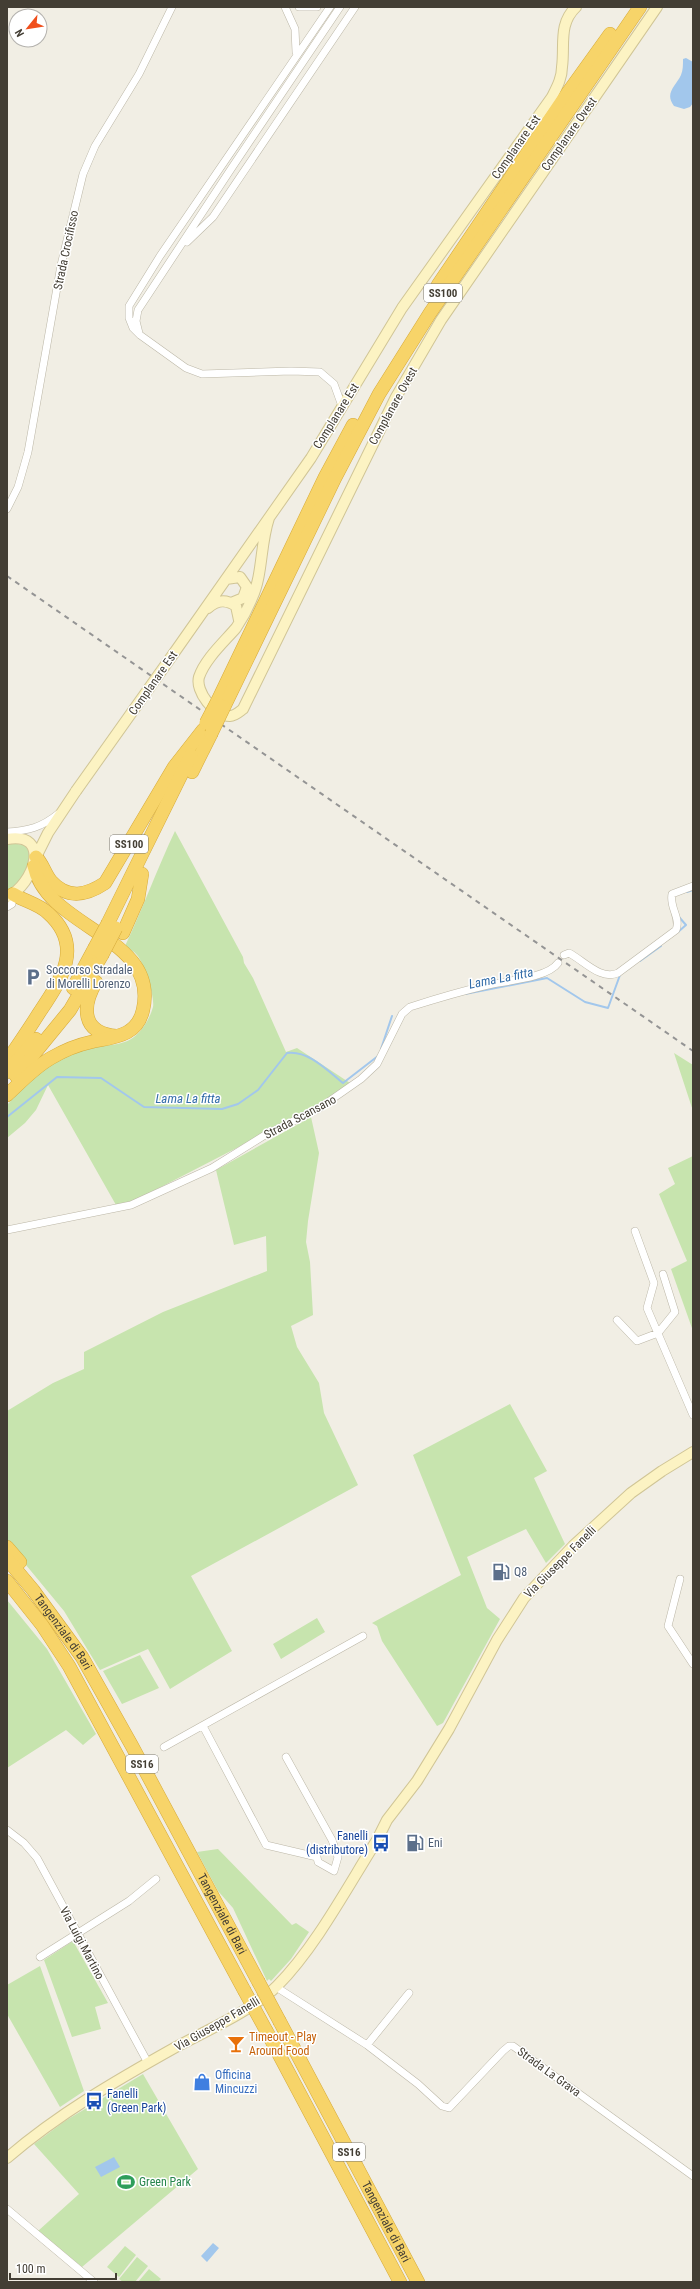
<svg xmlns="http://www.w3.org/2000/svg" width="700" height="2289" viewBox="0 0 700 2289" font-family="'Roboto Condensed',sans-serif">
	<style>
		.green { fill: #c7e4ae }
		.water { fill: #a2c7ec }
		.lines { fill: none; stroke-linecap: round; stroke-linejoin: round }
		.stream { stroke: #a2c7ec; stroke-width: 2 }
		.street-casing { stroke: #bcb7a7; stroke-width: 8 }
		.secondary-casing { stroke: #d0c596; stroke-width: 12 }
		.highway-casing { stroke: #d6aa39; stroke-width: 14 }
		.street { stroke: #fff; stroke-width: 7 }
		.secondary { stroke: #fcf3c3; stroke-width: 10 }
		.highway { stroke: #f7d469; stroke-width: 13 }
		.rail { stroke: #949494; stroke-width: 2; stroke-dasharray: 5 5; stroke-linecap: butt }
		.secondary-bridge-casing { stroke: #d0c596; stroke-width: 12; stroke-linecap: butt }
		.highway-bridge-casing { stroke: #d6aa39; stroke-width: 14; stroke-linecap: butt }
		.secondary-bridge { stroke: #fcf3c3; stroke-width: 10 }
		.highway-bridge { stroke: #f7d469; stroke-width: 13 }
		.labels { text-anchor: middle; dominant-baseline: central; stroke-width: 3; stroke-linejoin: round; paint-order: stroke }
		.shield { fill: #fff; stroke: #7b7871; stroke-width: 1 }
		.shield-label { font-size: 11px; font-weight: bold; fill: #433e34 }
		.street-label { font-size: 12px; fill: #433e34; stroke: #fff }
		.service-label { font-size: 12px; fill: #4e5e75; stroke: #fff; text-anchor: start }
		.transit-label { font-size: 12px; fill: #164399; stroke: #fff; text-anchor: end }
		.food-label { font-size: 12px; fill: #c56008; stroke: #fff; text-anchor: start }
		.shop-label { font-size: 12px; fill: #366cbe; stroke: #fff; text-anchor: start }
		.leisure-label { font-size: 12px; fill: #27864d; stroke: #fff; text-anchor: start }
		.water-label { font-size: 13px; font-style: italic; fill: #336da9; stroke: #fff }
	</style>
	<rect width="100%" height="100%" fill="#f1eee4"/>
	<!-- green -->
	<path class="green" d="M 175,831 L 243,957 L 244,963 L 253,978 L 286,1052 L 297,1048 L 350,1083 L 314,1108 L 130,1203 L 116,1205 L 48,1085 L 36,1110 L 25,1123 L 7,1138 L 7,1105 C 28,1083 49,1061 78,1050 C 95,1043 119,1049 134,1037 C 143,1030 150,1018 153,1007 C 155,996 144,963 137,955 C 134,951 129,949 125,946 C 143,908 157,869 175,831 Z
		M 10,843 L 24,845 C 39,858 21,884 7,891 L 7,845 Z
		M 674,1053 L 693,1065 L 693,1111 Z
		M 311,1117 L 319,1153 L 308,1221 L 306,1242 L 310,1262 L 313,1315 L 291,1326 L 297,1347 L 319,1383 L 324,1413 L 358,1485 L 191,1576 L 232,1651 L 170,1689 L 148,1649 L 100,1670 L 64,1611 L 7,1542 L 7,1411 L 53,1383 L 84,1369 L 84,1352 L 163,1312 L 267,1271 L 266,1236 L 234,1245 L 216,1170 Z
		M 693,1156 L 693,1331 L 671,1269 L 687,1261 L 659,1194 L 675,1184 L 668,1168 Z
		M 510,1404 L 547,1471 L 534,1478 L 565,1544 L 546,1563 L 526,1529 L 467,1557 L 487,1608 L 500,1619 L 443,1723 L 437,1726 L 382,1641 L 377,1626 L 372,1623 L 461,1575 L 413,1455 Z
		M 7,1600 L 47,1649 L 96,1734 L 83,1745 L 66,1730 L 7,1768 Z
		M 317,1618 L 325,1632 L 281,1659 L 273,1644 Z
		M 140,1655 L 159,1688 L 122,1704 L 103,1671 Z
		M 218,1849 L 292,1925 L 296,1923 L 309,1932 L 291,1959 L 271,1981 L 269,1979 L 267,1981 L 233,1908 L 218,1891 L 197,1852 Z
		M 73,1941 L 108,2003 L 95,2007 L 101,2029 L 72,2037 L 44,1960 Z
		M 40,1966 L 84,2091 L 60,2107 L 7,2014 L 7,1985 Z
		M 143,2074 L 198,2169 L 82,2267 L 38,2231 L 79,2194 L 34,2144 L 65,2121 Z
		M 125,2246 L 136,2255 L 119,2277 L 107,2267 Z
		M 137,2257 L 148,2266 L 135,2282 L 123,2282 L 119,2279 Z
		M 149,2269 L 161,2279 L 158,2282 L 138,2282 Z"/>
	<!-- water -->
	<path class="water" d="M 686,58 L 693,62 L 693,103 L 690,107 L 684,109 L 674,106 C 664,93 676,86 681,75 C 683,70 683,65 683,59 Z
		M 114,2157 L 120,2167 L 101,2177 L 95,2167 Z
		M 213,2243 L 219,2248 L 207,2262 L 201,2256 Z"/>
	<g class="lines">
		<!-- stream -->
		<path class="stream" d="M 687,892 L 693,890
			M 678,932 L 686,925 L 679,917
			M 640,961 L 661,946
			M 465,994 L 547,978 L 585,1002 L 608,1008 L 620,975
			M 381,1049 L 392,1016
			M 7,1117 L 57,1077 L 101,1078 L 144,1107 L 222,1109 L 238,1104 L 258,1090 L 287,1053 C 308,1050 327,1070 343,1083 L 378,1056"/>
		<!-- street casing -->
		<g class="street-casing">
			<path id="street" d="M 285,7 L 295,29 L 296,52
				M 299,7 L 317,7
				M 330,7 L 160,256 L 129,306 L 129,318 L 133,328 L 140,335 L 186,368 L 202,374 L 291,371 L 320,372 L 334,384 L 342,406
				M 187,242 L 213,217 L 355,7
				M 139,333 L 136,321 L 138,310 L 231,169 L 340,7
				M 7,509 L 18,487 L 28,452 L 61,265 L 83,174 L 95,146 L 139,74 L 172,7
				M 7,832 C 28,831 42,827 58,814
				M 7,907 L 12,904 L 13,894
				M 564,955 L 569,953 C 583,960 601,981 618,973 L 676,930 C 681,918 669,907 672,894 L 693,886
				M 7,1230 L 131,1205 L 212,1168 L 265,1135 L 318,1109 L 361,1079 L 377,1064 L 402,1014 L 410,1007 C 435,999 462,991 488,985 C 505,981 548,978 558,963
				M 635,1231 L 654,1283 L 647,1308 L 693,1415
				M 617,1320 L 637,1341 L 658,1333 L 675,1312 L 663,1274
				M 680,1579 L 668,1626 L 693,1664
				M 203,1726 L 266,1845 L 317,1857 L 318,1862 L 334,1871 L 338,1857 L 332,1840 L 286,1757
				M 164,1747 L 363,1636
				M 7,1830 L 24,1843 L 37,1858 L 148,2063
				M 40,1957 L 129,1901 L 156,1879
				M 276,1987 L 367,2045 L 418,2084 L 442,2106 L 449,2108 L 503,2051 L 509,2046 L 513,2046 L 693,2176
				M 367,2045 L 409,1993
				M 7,2209 L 94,2282"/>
		</g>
		<!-- secondary casing -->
		<g class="secondary-casing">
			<path id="secondary" d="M 269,518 C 260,545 263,574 252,598 C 248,608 242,619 236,628 C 224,642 205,659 199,677 C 195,691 214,716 230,716 C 235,716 239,712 243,709 L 396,397 L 441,320 L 657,7
				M 226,579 L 240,577 L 247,587 L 243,598 L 231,603
				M 208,608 C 217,600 226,599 236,606 L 239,620
				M 174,653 L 311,458 L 402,308 L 552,97 C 557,87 562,78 562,67 C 565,45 558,24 576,7
				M 7,839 C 52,831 34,885 7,897
				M 36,857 L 48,833 L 76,791
				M 7,2158 C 58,2114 117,2080 176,2047 C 206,2031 253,2010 277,1986 C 315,1948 348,1886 377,1840 L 387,1820 L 417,1781 L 449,1729 L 497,1640 L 524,1598 L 573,1546 L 631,1493 L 662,1471 L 693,1452"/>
		</g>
		<!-- highway casing -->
		<g class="highway-casing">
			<g id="highway">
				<path d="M 438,285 L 569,91 L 610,34"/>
				<path d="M 217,702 L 325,477 L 353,425"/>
				<path d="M 224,707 L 335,478 L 379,394 L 430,313 L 640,7"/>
				<path d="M 192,772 L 211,734"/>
				<path d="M 36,857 C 43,864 45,874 51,881 C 68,900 87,895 105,883 L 174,767 L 203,730"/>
				<path d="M 108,923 L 191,755"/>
				<path d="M 123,933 L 138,899 L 142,874"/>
				<path d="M 96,982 C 82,1006 81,1033 116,1036"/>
				<path d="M 73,988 L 94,949"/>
				<path d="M 7,1061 C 18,1045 29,1029 39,1013 C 61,980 85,946 48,913 C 39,904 24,901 13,894"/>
				<path d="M 7,1072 L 36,1039"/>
				<path d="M 16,1076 L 70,1010 L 102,955"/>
				<path d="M 7,1095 C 21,1082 35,1067 51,1058 C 63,1051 77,1045 91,1042 C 113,1037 137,1037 143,1010 C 160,936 47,929 34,866"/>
				<path d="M 7,1547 L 20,1562"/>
				<path id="s1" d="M 7,1559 L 33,1590 L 82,1657 L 132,1746 L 258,1981"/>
				<path d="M 7,1581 L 42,1625 L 69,1666 L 244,1990"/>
				<path id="s2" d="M 280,2022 L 418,2282"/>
				<path d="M 267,2032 L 400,2282"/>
			</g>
		</g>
		<!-- street -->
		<use href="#street" class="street"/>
		<!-- secondary -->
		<use href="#secondary" class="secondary"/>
		<!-- highway -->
		<use href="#highway" class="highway"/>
		<!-- rail -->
		<path class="rail" d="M 7,576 L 693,1051"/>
		<!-- secondary-bridge casing -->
		<g class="secondary-bridge-casing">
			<path id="secondary-bridge" d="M 76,791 L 174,653"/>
		</g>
		<!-- highway-bridge casing -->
		<g class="highway-bridge-casing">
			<path id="highway-bridge" d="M 206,723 L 217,702
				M 211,734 L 224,707
				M 94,949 L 108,923
				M 102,955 L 116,928
				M 258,1981 L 280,2022
				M 244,1990 L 267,2032"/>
		</g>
		<!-- secondary-bridge -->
		<use href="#secondary-bridge" class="secondary-bridge"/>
		<!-- highway-bridge -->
		<use href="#highway-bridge" class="highway-bridge"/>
	</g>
	<!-- icons -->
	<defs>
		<g id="parking-bare" transform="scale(1.38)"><path d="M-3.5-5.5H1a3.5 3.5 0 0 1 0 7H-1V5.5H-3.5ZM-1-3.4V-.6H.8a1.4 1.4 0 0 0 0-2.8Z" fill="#5c6f8a" stroke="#fff" stroke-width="2.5" paint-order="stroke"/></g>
		<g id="fuel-bare" transform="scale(1.38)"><path d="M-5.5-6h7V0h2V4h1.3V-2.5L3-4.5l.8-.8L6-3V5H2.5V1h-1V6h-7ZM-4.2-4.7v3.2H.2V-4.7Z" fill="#5c6f8a" stroke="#fff" stroke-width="2.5" paint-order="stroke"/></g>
		<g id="bus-bare" transform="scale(1.38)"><path d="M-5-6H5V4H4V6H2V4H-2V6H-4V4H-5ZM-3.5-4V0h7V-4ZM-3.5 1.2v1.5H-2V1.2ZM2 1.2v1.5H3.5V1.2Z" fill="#1a4fb4" stroke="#fff" stroke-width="2.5" paint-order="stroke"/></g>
		<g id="bar-bare" transform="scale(1.38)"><path d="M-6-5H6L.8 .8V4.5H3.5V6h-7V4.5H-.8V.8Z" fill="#e8710a" stroke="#fff" stroke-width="2.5" paint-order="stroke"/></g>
		<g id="shop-bare" transform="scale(1.38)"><path d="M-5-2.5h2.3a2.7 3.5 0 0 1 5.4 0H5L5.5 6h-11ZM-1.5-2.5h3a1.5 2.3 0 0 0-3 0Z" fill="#3f7fe0" stroke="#fff" stroke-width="2.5" paint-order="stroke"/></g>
		<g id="stadium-bare" transform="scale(1.38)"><path d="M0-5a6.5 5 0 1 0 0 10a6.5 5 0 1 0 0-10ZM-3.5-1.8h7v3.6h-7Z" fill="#2e9e5b" stroke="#fff" stroke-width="2.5" paint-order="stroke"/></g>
	</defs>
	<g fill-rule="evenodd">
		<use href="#parking-bare" x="33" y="977"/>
		<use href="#fuel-bare" x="501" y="1572"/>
		<use href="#bus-bare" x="381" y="1843"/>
		<use href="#fuel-bare" x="415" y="1843"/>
		<use href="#bar-bare" x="236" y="2044"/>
		<use href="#shop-bare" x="202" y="2082"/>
		<use href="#bus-bare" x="94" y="2101"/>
		<use href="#stadium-bare" x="126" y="2182"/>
	</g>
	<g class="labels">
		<!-- shield labels -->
		<g class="shield">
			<rect x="424" y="284" width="38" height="18" rx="3"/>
			<rect x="110" y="835" width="38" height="18" rx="3"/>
			<rect x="126" y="1755" width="32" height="18" rx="3"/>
			<rect x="333" y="2143" width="32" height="18" rx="3"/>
		</g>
		<g class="shield-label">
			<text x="443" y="293">SS100</text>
			<text x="129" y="844">SS100</text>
			<text x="142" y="1764">SS16</text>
			<text x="349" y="2152">SS16</text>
		</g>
		<!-- street labels -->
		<g class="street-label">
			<text transform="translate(569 134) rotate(-55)">Complanare Ovest</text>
			<text transform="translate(516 147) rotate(-55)">Complanare Est</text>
			<text transform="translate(66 250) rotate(-78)">Strada Crocifisso</text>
			<text transform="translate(393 406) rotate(-61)">Complanare Ovest</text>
			<text transform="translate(336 416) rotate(-58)">Complanare Est</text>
			<text transform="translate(153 683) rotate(-55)">Complanare Est</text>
			<text transform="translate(300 1117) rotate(-28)">Strada Scansano</text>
			<text transform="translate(560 1562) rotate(-45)">Via Giuseppe Fanelli</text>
			<text stroke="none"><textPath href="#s1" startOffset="92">Tangenziale di Bari</textPath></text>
			<text stroke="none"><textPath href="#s1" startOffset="416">Tangenziale di Bari</textPath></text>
			<text transform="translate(82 1943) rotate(62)">Via Luigi Martino</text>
			<text transform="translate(217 2024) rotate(-30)">Via Giuseppe Fanelli</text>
			<text transform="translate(549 2072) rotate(36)">Strada La Grava</text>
			<text stroke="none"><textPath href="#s2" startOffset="226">Tangenziale di Bari</textPath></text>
		</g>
		<!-- service labels -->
		<g class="service-label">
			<text x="46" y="970">Soccorso Stradale<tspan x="46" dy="14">di Morelli Lorenzo</tspan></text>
			<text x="514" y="1572">Q8</text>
			<text x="428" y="1843">Eni</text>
		</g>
		<!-- transit labels -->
		<g class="transit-label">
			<text x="368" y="1836">Fanelli<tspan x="368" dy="14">(distributore)</tspan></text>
			<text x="107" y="2094" text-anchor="start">Fanelli<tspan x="107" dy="14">(Green Park)</tspan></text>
		</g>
		<!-- food labels -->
		<g class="food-label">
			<text x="249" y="2037">Timeout - Play<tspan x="249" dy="14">Around Food</tspan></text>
		</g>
		<!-- shop labels -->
		<g class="shop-label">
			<text x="215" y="2075">Officina<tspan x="215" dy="14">Mincuzzi</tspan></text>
		</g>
		<!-- leisure labels -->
		<g class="leisure-label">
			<text x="139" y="2182">Green Park</text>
		</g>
		<!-- water labels -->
		<g class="water-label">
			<text transform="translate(501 978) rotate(-11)">Lama La fitta</text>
			<text x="188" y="1098">Lama La fitta</text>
		</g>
	</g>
	<!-- border -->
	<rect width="700" height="2289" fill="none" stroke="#433e34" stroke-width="16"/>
	<!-- north arrow -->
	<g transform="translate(28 28) rotate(240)"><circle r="19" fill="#ffffff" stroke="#b4b2ae"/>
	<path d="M0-3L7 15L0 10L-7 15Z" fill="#f04f1c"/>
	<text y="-6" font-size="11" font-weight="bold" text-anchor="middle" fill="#433e34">N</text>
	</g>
	<!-- scale -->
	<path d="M10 2273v6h106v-6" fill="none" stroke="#433e34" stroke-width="2"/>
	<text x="16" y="2273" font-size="12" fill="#433e34" stroke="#ffffff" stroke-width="3" paint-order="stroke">100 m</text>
</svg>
